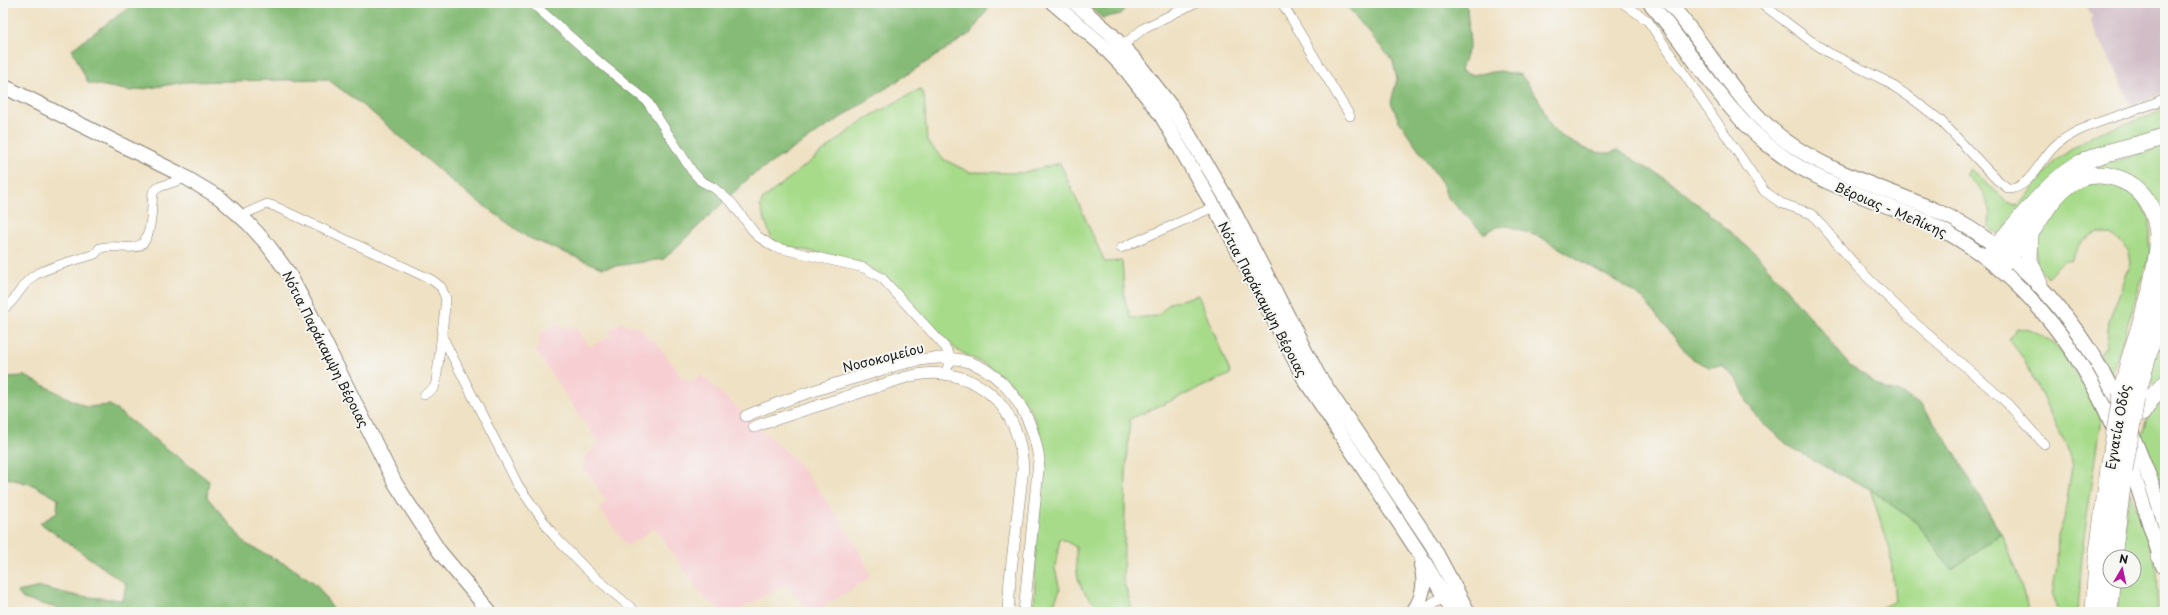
<svg xmlns="http://www.w3.org/2000/svg" width="2168" height="615" viewBox="0 0 2168 615" font-family="'Playpen Sans',sans-serif">
	<style>
		.built { fill: #f7cfd3 }
		.industrial { fill: #d2bdc7 }
		.green { fill: #a7db8a; stroke: #627c53 }
		.forest { fill: #85bb76; stroke: #506c49 }
		.lines { fill: none; stroke-linecap: round; stroke-linejoin: round }
		.minor-casing { stroke: #867e70; stroke-width: 10 }
		.tertiary-casing { stroke: #867e70; stroke-width: 12 }
		.primary-casing { stroke: #867e70; stroke-width: 16 }
		.motorway-casing { stroke: #867e70; stroke-width: 18 }
		.minor { stroke: #fff; stroke-width: 9 }
		.tertiary { stroke: #fff; stroke-width: 11 }
		.primary { stroke: #fff; stroke-width: 14 }
		.motorway { stroke: #fff; stroke-width: 17 }
		.motorway-bridge-casing { stroke: #867e70; stroke-width: 18; stroke-linecap: butt }
		.motorway-bridge { stroke: #fff; stroke-width: 17 }
		.labels { text-anchor: middle; dominant-baseline: central; stroke-width: 4; stroke-linejoin: round; paint-order: stroke }
		.street-label { font-size: 13px; fill: #1c1c1c; stroke: #f6f6f2 }
	</style>
	<rect width="100%" height="100%" fill="#f6f6f2"/>
	<filter id="ink" filterUnits="userSpaceOnUse"><feTurbulence type="fractalNoise" baseFrequency=".025" numOctaves="2"/><feDisplacementMap in="SourceGraphic" scale="8" xChannelSelector="R" yChannelSelector="G"/><feConvolveMatrix kernelMatrix="1 2 1 2 8 2 1 2 1" color-interpolation-filters="sRGB"/></filter>
	<filter id="wash" filterUnits="userSpaceOnUse"><feTurbulence type="fractalNoise" baseFrequency=".012" numOctaves="4" result="noise"/><feDisplacementMap in="SourceGraphic" scale="16" xChannelSelector="R" yChannelSelector="G"/><feGaussianBlur stdDeviation="0.9" result="paint"/><feColorMatrix in="noise" values="0 0 0 0 0 0 0 0 0 0 0 0 0 0 0 0 0 1.4 0 .05"/><feComposite in="paint" operator="in"/></filter>
	<g filter="url(#wash)">
		<rect width="100%" height="100%" fill="#efe1c3"/>
		<!-- built -->
		<path class="built" d="M 622,322 L 626,326 L 631,325 L 640,328 L 651,341 L 654,340 L 683,379 L 692,382 L 701,375 L 797,462 L 841,521 L 862,556 L 871,577 L 814,612 L 809,612 L 786,584 L 735,612 L 725,612 L 705,599 L 655,528 L 627,546 L 599,508 L 607,501 L 583,468 L 584,459 L 598,442 L 535,350 L 540,347 L 539,340 L 542,332 L 555,325 L 563,326 L 568,329 L 574,326 L 589,347 L 611,336 L 608,331 Z"/>
		<!-- industrial -->
		<path class="industrial" d="M 2085,3 L 2165,3 L 2165,92 L 2131,106 L 2117,72 L 2091,23 L 2092,16 Z"/>
		<!-- green -->
		<path class="green" d="M 920,89 L 924,95 L 927,141 L 943,159 L 969,172 L 1021,173 L 1060,163 L 1105,262 L 1122,261 L 1125,301 L 1131,318 L 1157,316 L 1170,303 L 1198,295 L 1231,374 L 1130,419 L 1126,474 L 1123,579 L 1133,612 L 1104,612 C 1077,589 1076,581 1076,547 L 1060,538 L 1055,569 L 1060,590 L 1055,601 L 1057,612 L 1034,612 L 1036,537 L 1046,461 L 1042,439 L 1031,410 L 1010,383 L 988,366 L 957,350 L 934,329 L 887,278 L 859,262 L 777,244 L 771,237 L 760,206 L 763,199 L 863,120 Z
			M 2165,108 L 2165,129 L 2119,143 L 1999,235 L 1992,230 L 1989,224 L 1990,209 L 1983,192 L 1966,175 L 1970,169 L 2008,202 L 2018,206 L 2055,161 L 2092,135 L 2153,115 Z
			M 2165,146 L 2165,220 L 2163,221 L 2155,200 L 2095,167 Z
			M 2086,183 L 2109,183 L 2120,187 L 2139,201 L 2150,220 L 2150,253 L 2111,377 L 2100,352 L 2106,347 L 2109,321 L 2131,263 L 2129,252 L 2123,244 L 2113,236 L 2098,232 C 2083,238 2077,246 2071,261 L 2064,260 L 2047,277 L 2036,264 L 2036,235 L 2058,200 Z
			M 2165,316 L 2165,376 L 2153,385 L 2148,377 Z
			M 2017,328 L 2030,330 L 2055,343 L 2083,383 L 2102,418 L 2083,543 L 2078,612 L 2058,612 L 2052,595 L 2057,566 L 2058,536 L 2064,519 L 2072,466 L 2067,447 L 2023,358 L 2009,339 Z
			M 2165,392 L 2165,512 L 2141,438 L 2148,414 Z
			M 1870,489 L 1918,524 L 1951,570 L 2001,534 L 2017,571 L 2029,612 L 1872,612 L 1895,601 L 1890,550 Z
			M 2129,492 L 2139,512 L 2156,569 L 2158,612 L 2118,612 L 2119,581 L 2134,581 L 2134,557 L 2121,557 Z"/>
		<!-- forest -->
		<path class="forest" d="M 135,3 L 992,3 L 971,33 L 751,176 L 664,259 L 602,268 L 527,237 L 461,189 L 374,114 L 327,79 L 185,82 L 131,91 L 88,83 L 72,49 Z
			M 1085,3 L 1128,3 L 1121,14 L 1102,18 Z
			M 1344,3 L 1464,3 L 1467,8 L 1470,45 L 1460,71 L 1471,75 L 1500,71 L 1521,75 C 1527,83 1534,92 1539,100 C 1544,108 1546,119 1551,126 C 1561,140 1602,161 1617,150 L 1674,184 L 1757,255 L 1850,365 L 1884,389 L 1903,394 L 1922,406 L 1947,440 L 2001,534 L 1951,570 L 1918,524 L 1870,489 L 1820,464 L 1789,446 L 1761,422 L 1748,404 L 1738,380 L 1722,366 L 1709,367 L 1691,358 L 1643,299 L 1621,284 L 1542,238 L 1509,226 L 1496,227 L 1484,234 L 1447,197 L 1442,183 L 1399,121 L 1391,102 L 1397,79 L 1393,61 Z
			M 25,376 L 86,407 L 110,405 L 209,481 L 207,497 L 246,544 L 289,566 L 316,584 L 335,612 L 72,612 L 23,599 L 17,592 L 41,587 L 77,596 L 123,600 L 126,584 L 40,523 L 57,513 L 58,499 L 33,485 L 3,477 L 3,377 Z"/>
	</g>
	<g filter="url(#ink)">
		<g class="lines">
			<!-- minor casing -->
			<g class="minor-casing">
				<path id="minor" d="M 532,3 L 599,62 L 647,101 L 692,171 L 701,181 L 714,188 L 732,203 L 757,236 L 774,247 L 864,268 L 882,278 L 945,347 L 952,359 L 944,374
					M 1282,3 L 1350,116
					M 1623,3 L 1648,21 L 1764,191 L 1781,203 L 1812,214 L 1858,268 L 1908,317 L 2006,402 L 2044,444
					M 1761,3 L 1811,41 L 1829,53 L 1886,81 L 1914,100 L 1940,120 L 1996,179 L 2009,189 C 2031,188 2041,157 2057,144 C 2089,119 2130,116 2165,98
					M 1122,46 L 1144,28 L 1195,3
					M 240,216 L 267,204 L 274,206 L 432,280 L 441,287 L 446,299 L 436,382 L 434,388 L 424,395
					M 1121,248 L 1214,207
					M 3,309 C 17,301 21,283 35,275 C 50,266 77,260 95,254 L 100,248 C 112,245 123,248 134,247 C 154,246 151,206 153,192 L 159,187 L 186,178
					M 442,336 L 518,485 L 542,519 L 555,537 L 588,571 L 636,612"/>
			</g>
			<!-- tertiary casing -->
			<g class="tertiary-casing">
				<path id="tertiary" d="M 746,416 C 780,401 815,390 851,379 C 879,371 909,359 939,358 C 997,356 1032,409 1039,460 L 1024,612
					M 754,427 C 789,414 825,404 861,392 C 887,384 917,370 944,374 C 995,381 1020,420 1023,468 L 1010,579 L 1008,612
					M 1420,612 L 1444,596"/>
			</g>
			<!-- primary casing -->
			<g class="primary-casing">
				<path id="primary" d="M 1053,3 L 1101,44 L 1127,71 L 1161,115 L 1227,229 L 1305,380 L 1419,553 L 1453,612
					M 1075,3 L 1110,33 L 1136,61 L 1176,113 L 1231,206 L 1318,375 L 1432,545 L 1468,612
					M 1650,3 C 1693,52 1723,112 1777,152 C 1823,187 1879,200 1931,224 C 2017,266 2080,346 2116,434
					M 1669,3 C 1710,49 1736,104 1786,141 C 1831,174 1886,188 1937,211 C 2020,248 2083,326 2121,408
					M 3,86 L 178,173 L 220,198 L 248,223 L 267,244 L 289,274 L 311,315 L 395,483 L 439,551 L 490,612
					M 2129,427 L 2151,481 L 2165,524
					M 2126,456 L 2137,485 L 2163,566
					M 1413,612 C 1424,597 1426,582 1421,565"/>
			</g>
			<!-- motorway casing -->
			<g class="motorway-casing">
				<path id="motorway" d="M 2030,233 L 2029,260 L 2039,284
					M 1987,258 C 2009,232 2052,177 2081,163 C 2108,149 2138,147 2165,136
					M 2000,267 C 2009,255 2021,245 2030,233 C 2043,216 2051,197 2069,184 C 2081,175 2099,173 2113,177 C 2145,185 2160,215 2158,247 C 2157,261 2153,275 2151,289
					M 2121,395 L 2129,361 L 2155,278
					M 2136,398 L 2165,296
					M 2142,413 L 2153,396 L 2165,384
					M 2160,556 L 2165,555
					M 2113,557 L 2124,471
					M 2094,612 L 2097,559 L 2109,469
					M 2109,612 L 2111,581"/>
			</g>
			<!-- minor -->
			<use href="#minor" class="minor"/>
			<!-- tertiary -->
			<use href="#tertiary" class="tertiary"/>
			<!-- primary -->
			<use href="#primary" class="primary"/>
			<!-- motorway -->
			<use href="#motorway" class="motorway"/>
			<!-- motorway-bridge casing -->
			<g class="motorway-bridge-casing">
				<path id="motorway-bridge" d="M 2109,469 L 2121,395
					M 2124,471 L 2136,398"/>
			</g>
			<!-- motorway-bridge -->
			<use href="#motorway-bridge" class="motorway-bridge"/>
		</g>
	</g>
	<g class="labels">
		<!-- street labels -->
		<g class="street-label">
			<text transform="translate(1891 209) rotate(23)">Βέροιας - Μελίκης</text>
			<text transform="translate(1263 299) rotate(62)">Νότια Παράκαμψη Βέροιας</text>
			<text transform="translate(326 349) rotate(63)">Νότια Παράκαμψη Βέροιας</text>
			<text transform="translate(883 357) rotate(-14)">Νοσοκομείου</text>
			<text transform="translate(2117 427) rotate(-80)">Εγνατία Οδός</text>
		</g>
	</g>
	<!-- margin -->
	<rect width="2168" height="615" fill="none" stroke="#f6f6f2" stroke-width="16"/>
	<!-- north arrow -->
	<g transform="translate(2122 569) rotate(9)"><circle r="19" fill="#f6f6f2" stroke="#9f9f9c"/>
	<path d="M0-3L7 15L0 10L-7 15Z" fill="#b5179e"/>
	<text y="-6" font-size="11" font-weight="bold" text-anchor="middle" fill="#1c1c1c">N</text>
	</g>
</svg>
